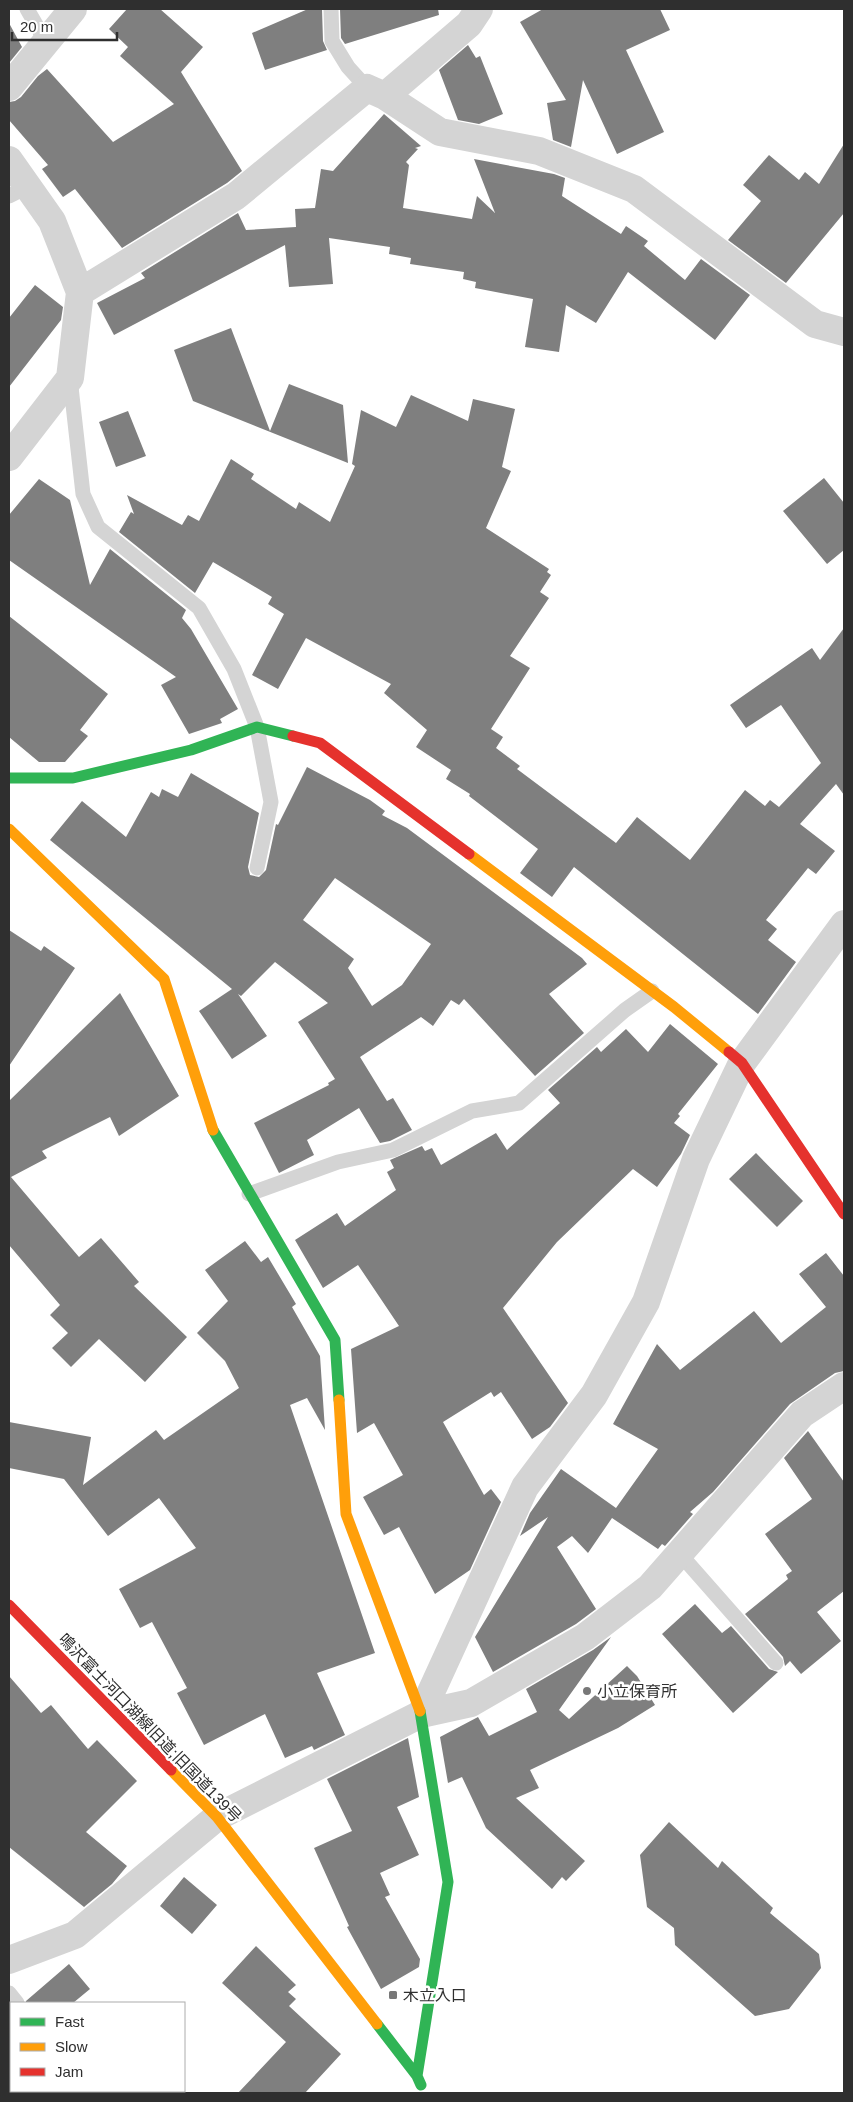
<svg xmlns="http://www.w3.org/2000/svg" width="853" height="2102" viewBox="0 0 853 2102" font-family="Arial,'Noto Sans JP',sans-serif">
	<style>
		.building { fill: #7f7f7f; fill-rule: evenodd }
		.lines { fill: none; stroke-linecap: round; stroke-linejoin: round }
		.lane { stroke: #d4d4d4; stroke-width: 15 }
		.street { stroke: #d4d4d4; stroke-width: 28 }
		.fast { stroke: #30b455; stroke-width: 11 }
		.slow { stroke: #ff9f0a; stroke-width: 11 }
		.jam { stroke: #e5322d; stroke-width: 11 }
		.poi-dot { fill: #787878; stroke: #fff; stroke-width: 2 }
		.labels { text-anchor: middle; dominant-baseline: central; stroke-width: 5; stroke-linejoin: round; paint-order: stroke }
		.poi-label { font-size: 16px; fill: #2f2f2f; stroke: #fff; text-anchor: start }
		.street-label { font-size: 16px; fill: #2f2f2f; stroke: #fff }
	</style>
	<rect width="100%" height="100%" fill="#fff"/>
	<!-- building -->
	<path class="building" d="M 127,9 L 160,9 L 203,47 L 181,72 L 242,171 L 227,183 L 122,248 L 75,189 L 63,197 L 42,169 L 48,165 L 9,120 L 9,102 L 15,101 L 21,97 L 38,76 L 47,69 L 113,142 L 174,104 L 120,56 L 128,47 L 109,29 Z
		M 308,9 L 322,9 L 323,41 L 327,50 L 265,70 L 252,33 Z
		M 340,9 L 438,9 L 439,15 L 345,44 L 341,38 Z
		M 543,9 L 660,9 L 670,30 L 626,50 L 664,132 L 617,154 L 583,80 L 571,147 L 553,140 L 547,103 L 566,100 L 520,22 Z
		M 9,23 L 22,47 L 9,63 Z
		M 468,45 L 476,58 L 480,56 L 503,114 L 479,124 L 458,120 L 439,70 Z
		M 384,114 L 421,146 L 415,148 L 418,149 L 406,162 L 409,165 L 403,208 L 472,219 L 477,196 L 495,213 L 474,159 L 554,174 L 565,178 L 562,196 L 621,234 L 626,226 L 648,241 L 644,246 L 685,280 L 701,259 L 750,295 L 715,340 L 628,272 L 596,323 L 566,305 L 559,352 L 525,347 L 533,299 L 475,288 L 476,282 L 463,279 L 464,272 L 410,264 L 411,258 L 389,254 L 390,247 L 329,238 L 333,284 L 289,287 L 285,245 L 114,335 L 97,303 L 145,278 L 141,273 L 238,213 L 246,230 L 296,227 L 295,209 L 315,208 L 321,169 L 333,171 Z
		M 844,144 L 844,213 L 786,283 L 728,240 L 761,201 L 743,185 L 769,155 L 799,180 L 805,172 L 819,184 Z
		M 35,285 L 63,307 L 61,320 L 9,387 L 9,318 Z
		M 231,328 L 270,431 L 289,384 L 343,405 L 348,463 L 193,401 L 174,350 Z
		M 411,395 L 468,421 L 473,399 L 515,409 L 502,467 L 511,471 L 486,528 L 549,569 L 547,572 L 551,575 L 540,592 L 549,598 L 510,656 L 530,668 L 491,729 L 503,737 L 496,748 L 520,766 L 517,769 L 616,843 L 637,817 L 690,860 L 745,790 L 765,806 L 770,800 L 779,807 L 821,763 L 781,705 L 746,728 L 730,705 L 812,648 L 820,660 L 844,628 L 844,795 L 836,784 L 800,824 L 835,851 L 816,874 L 808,868 L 766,920 L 777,929 L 768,940 L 796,962 L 758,1014 L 574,867 L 552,897 L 520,873 L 538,849 L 469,796 L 470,794 L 446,779 L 451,770 L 416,747 L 427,730 L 384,693 L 391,684 L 306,638 L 278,689 L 252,675 L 284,614 L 268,604 L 272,597 L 213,562 L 195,593 L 119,532 L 131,512 L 134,514 L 127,495 L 182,525 L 188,515 L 199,521 L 231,459 L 254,474 L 251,479 L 296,509 L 299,502 L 330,522 L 355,466 L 352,464 L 361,410 L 396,427 Z
		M 128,411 L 146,456 L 116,467 L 99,422 Z
		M 824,478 L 844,503 L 844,550 L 827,564 L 783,511 Z
		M 39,479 L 70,500 L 90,585 L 110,549 L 186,610 L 182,618 L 191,629 L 238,709 L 220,719 L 222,723 L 189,734 L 161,685 L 176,677 L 9,560 L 9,515 Z
		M 9,616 L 108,694 L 80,730 L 88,736 L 65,762 L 39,762 L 9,737 Z
		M 307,767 L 370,800 L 385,811 L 382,815 L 407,828 L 582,958 L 587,964 L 549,994 L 584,1033 L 535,1076 L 464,999 L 459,1005 L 451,1000 L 433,1026 L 421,1017 L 360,1057 L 387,1101 L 393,1098 L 412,1130 L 390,1141 L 380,1143 L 359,1108 L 307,1140 L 314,1155 L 279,1173 L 254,1123 L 329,1085 L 328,1083 L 335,1079 L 298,1022 L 328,1003 L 275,962 L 241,996 L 238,994 L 267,1036 L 232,1059 L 199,1011 L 232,989 L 50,840 L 82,801 L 126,837 L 151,792 L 159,797 L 162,789 L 178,797 L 191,773 L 259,813 L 248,867 L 250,875 L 259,877 L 266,870 L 276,824 L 278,825 ZM 335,878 L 431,944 L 402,985 L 372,1006 L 348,968 L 354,959 L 303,920 Z
		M 9,930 L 41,951 L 44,946 L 75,968 L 9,1066 Z
		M 120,993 L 179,1096 L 119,1136 L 110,1117 L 42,1151 L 47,1158 L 11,1177 L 79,1257 L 101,1238 L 139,1282 L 134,1286 L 187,1337 L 145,1382 L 99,1339 L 71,1367 L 52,1348 L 68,1333 L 50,1315 L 60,1305 L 9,1245 L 9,1101 Z
		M 670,1024 L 718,1064 L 678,1114 L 680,1116 L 674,1123 L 690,1135 L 681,1154 L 657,1187 L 633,1169 L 557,1242 L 503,1308 L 568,1403 L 550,1427 L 532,1439 L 501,1392 L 494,1397 L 491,1392 L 443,1422 L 484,1495 L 491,1489 L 501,1502 L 470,1570 L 435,1594 L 399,1527 L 384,1535 L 363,1497 L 403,1475 L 374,1423 L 357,1433 L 351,1349 L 399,1326 L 358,1265 L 323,1288 L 295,1240 L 337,1213 L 345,1226 L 396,1190 L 387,1172 L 394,1168 L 390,1160 L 422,1146 L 425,1151 L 432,1148 L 441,1165 L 496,1133 L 507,1150 L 560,1103 L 548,1090 L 597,1047 L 601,1052 L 626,1029 L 648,1052 Z
		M 756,1153 L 803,1201 L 777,1227 L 729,1179 Z
		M 245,1241 L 261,1262 L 268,1257 L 296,1304 L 292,1307 L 320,1356 L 325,1430 L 307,1398 L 290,1405 L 375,1653 L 317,1673 L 345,1735 L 314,1750 L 312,1746 L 285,1758 L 265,1714 L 204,1745 L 177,1693 L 187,1688 L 152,1622 L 140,1628 L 119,1589 L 196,1548 L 159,1498 L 108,1536 L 64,1479 L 9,1468 L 9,1422 L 91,1437 L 83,1485 L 156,1430 L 164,1440 L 239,1388 L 225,1361 L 197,1333 L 228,1301 L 205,1270 Z
		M 826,1253 L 844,1276 L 844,1371 L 835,1373 L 790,1404 L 713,1492 L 690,1512 L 693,1514 L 665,1546 L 662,1544 L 658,1549 L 612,1518 L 588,1553 L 572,1536 L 557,1547 L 596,1609 L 576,1624 L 493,1672 L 475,1637 L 548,1517 L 520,1536 L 530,1513 L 561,1469 L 616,1508 L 658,1449 L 613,1424 L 657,1344 L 680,1370 L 754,1311 L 781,1343 L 826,1307 L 799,1274 Z
		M 808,1431 L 844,1482 L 844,1591 L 817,1612 L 841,1641 L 801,1674 L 790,1661 L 785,1666 L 783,1657 L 745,1614 L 788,1579 L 786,1575 L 792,1571 L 765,1534 L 812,1499 L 784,1458 Z
		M 695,1604 L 722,1633 L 731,1626 L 769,1669 L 778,1672 L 733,1713 L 662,1634 Z
		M 611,1637 L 559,1710 L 569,1719 L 627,1666 L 637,1676 L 655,1705 L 618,1728 L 530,1770 L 539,1788 L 516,1798 L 585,1861 L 566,1881 L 562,1877 L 552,1889 L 486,1828 L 462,1777 L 448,1783 L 440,1737 L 478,1717 L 489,1736 L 537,1712 L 526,1689 L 593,1650 Z
		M 9,1676 L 41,1713 L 51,1705 L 88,1749 L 97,1740 L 137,1781 L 86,1832 L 127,1866 L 112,1884 L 84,1907 L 9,1847 Z
		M 408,1738 L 419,1797 L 397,1807 L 419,1855 L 380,1873 L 390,1895 L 385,1897 L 420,1959 L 419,1967 L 381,1989 L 347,1927 L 349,1926 L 314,1848 L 352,1831 L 327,1779 Z
		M 669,1822 L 718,1868 L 722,1861 L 773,1908 L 770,1913 L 819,1954 L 821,1968 L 789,2009 L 755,2016 L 675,1945 L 674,1928 L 647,1907 L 640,1855 Z
		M 184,1877 L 217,1905 L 192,1934 L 160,1906 Z
		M 256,1946 L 296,1985 L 288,1992 L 296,1999 L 289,2006 L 341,2054 L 305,2093 L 238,2093 L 286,2042 L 222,1983 Z
		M 69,1964 L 90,1989 L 73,2003 L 26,2003 L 26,2001 Z"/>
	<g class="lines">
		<!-- lane -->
		<path class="lane" d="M 27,9 L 46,42
			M 331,9 L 332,41 L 348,67 L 367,88
			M 9,196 L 27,187
			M 70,378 L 83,494 L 98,527 L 199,608 L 234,669 L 257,727 L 271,802 L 257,868
			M 249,1194 L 338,1162 L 393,1150 L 472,1111 L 519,1103 L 625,1010 L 652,991
			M 680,1554 L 776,1663
			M 9,1993 L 17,2003"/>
		<!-- street -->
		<path class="street" d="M 9,87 L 73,9
			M 385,96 L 440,132 L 539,151 L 634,189 L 815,324 L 844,332
			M 9,160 L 52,221 L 80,292
			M 9,457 L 70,378 L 80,292 L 236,196 L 367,88 L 385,96 L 469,24 L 479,9
			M 421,1714 L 525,1487 L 594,1395 L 646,1302 L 696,1159 L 742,1063 L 844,924
			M 9,1960 L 75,1935 L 217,1817 L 421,1714 L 471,1703 L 585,1637 L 650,1587 L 802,1414 L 844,1386"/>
		<!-- fast -->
		<path class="fast" d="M 9,778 L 73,778 L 191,750 L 257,727 L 293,736
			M 213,1130 L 335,1340 L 339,1400
			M 377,2024 L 417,2076 L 421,2085
			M 417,2076 L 448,1882 L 420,1711"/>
		<!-- slow -->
		<path class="slow" d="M 9,829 L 164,979 L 213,1130
			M 469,854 L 674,1007 L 729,1052
			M 339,1400 L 346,1514 L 420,1711
			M 171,1770 L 217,1817 L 377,2024"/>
		<!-- jam -->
		<path class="jam" d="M 293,736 L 320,743 L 469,854
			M 729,1052 L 742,1063 L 844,1214
			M 9,1605 L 171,1770"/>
	</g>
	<!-- markers -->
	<g class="poi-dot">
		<circle cx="587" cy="1691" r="5"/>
		<rect x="388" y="1990" width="10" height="10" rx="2.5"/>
	</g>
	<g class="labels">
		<!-- poi labels -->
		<g class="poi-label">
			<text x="597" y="1691">小立保育所</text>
			<text x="403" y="1995">木立入口</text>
		</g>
		<!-- street labels -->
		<g class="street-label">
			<text transform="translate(150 1728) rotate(46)">鳴沢富士河口湖線旧道;旧国道139号</text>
		</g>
	</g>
	<!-- border -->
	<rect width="853" height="2102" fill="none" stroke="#2f2f2f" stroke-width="20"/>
	<!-- legend -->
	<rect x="10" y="2002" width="175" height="90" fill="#ffffff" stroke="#acacac"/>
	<rect x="20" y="2018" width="25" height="8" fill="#30b455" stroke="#acacac"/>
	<text x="55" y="2027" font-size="15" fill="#2f2f2f">Fast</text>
	<rect x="20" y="2043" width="25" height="8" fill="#ff9f0a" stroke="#acacac"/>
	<text x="55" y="2052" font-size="15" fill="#2f2f2f">Slow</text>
	<rect x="20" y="2068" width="25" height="8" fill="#e5322d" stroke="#acacac"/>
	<text x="55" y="2077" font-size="15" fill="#2f2f2f">Jam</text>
	<!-- scale -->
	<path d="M12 32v8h105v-8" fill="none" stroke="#2f2f2f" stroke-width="2.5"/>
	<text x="20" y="32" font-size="15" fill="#2f2f2f" stroke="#ffffff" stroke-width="4" paint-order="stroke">20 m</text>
</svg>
